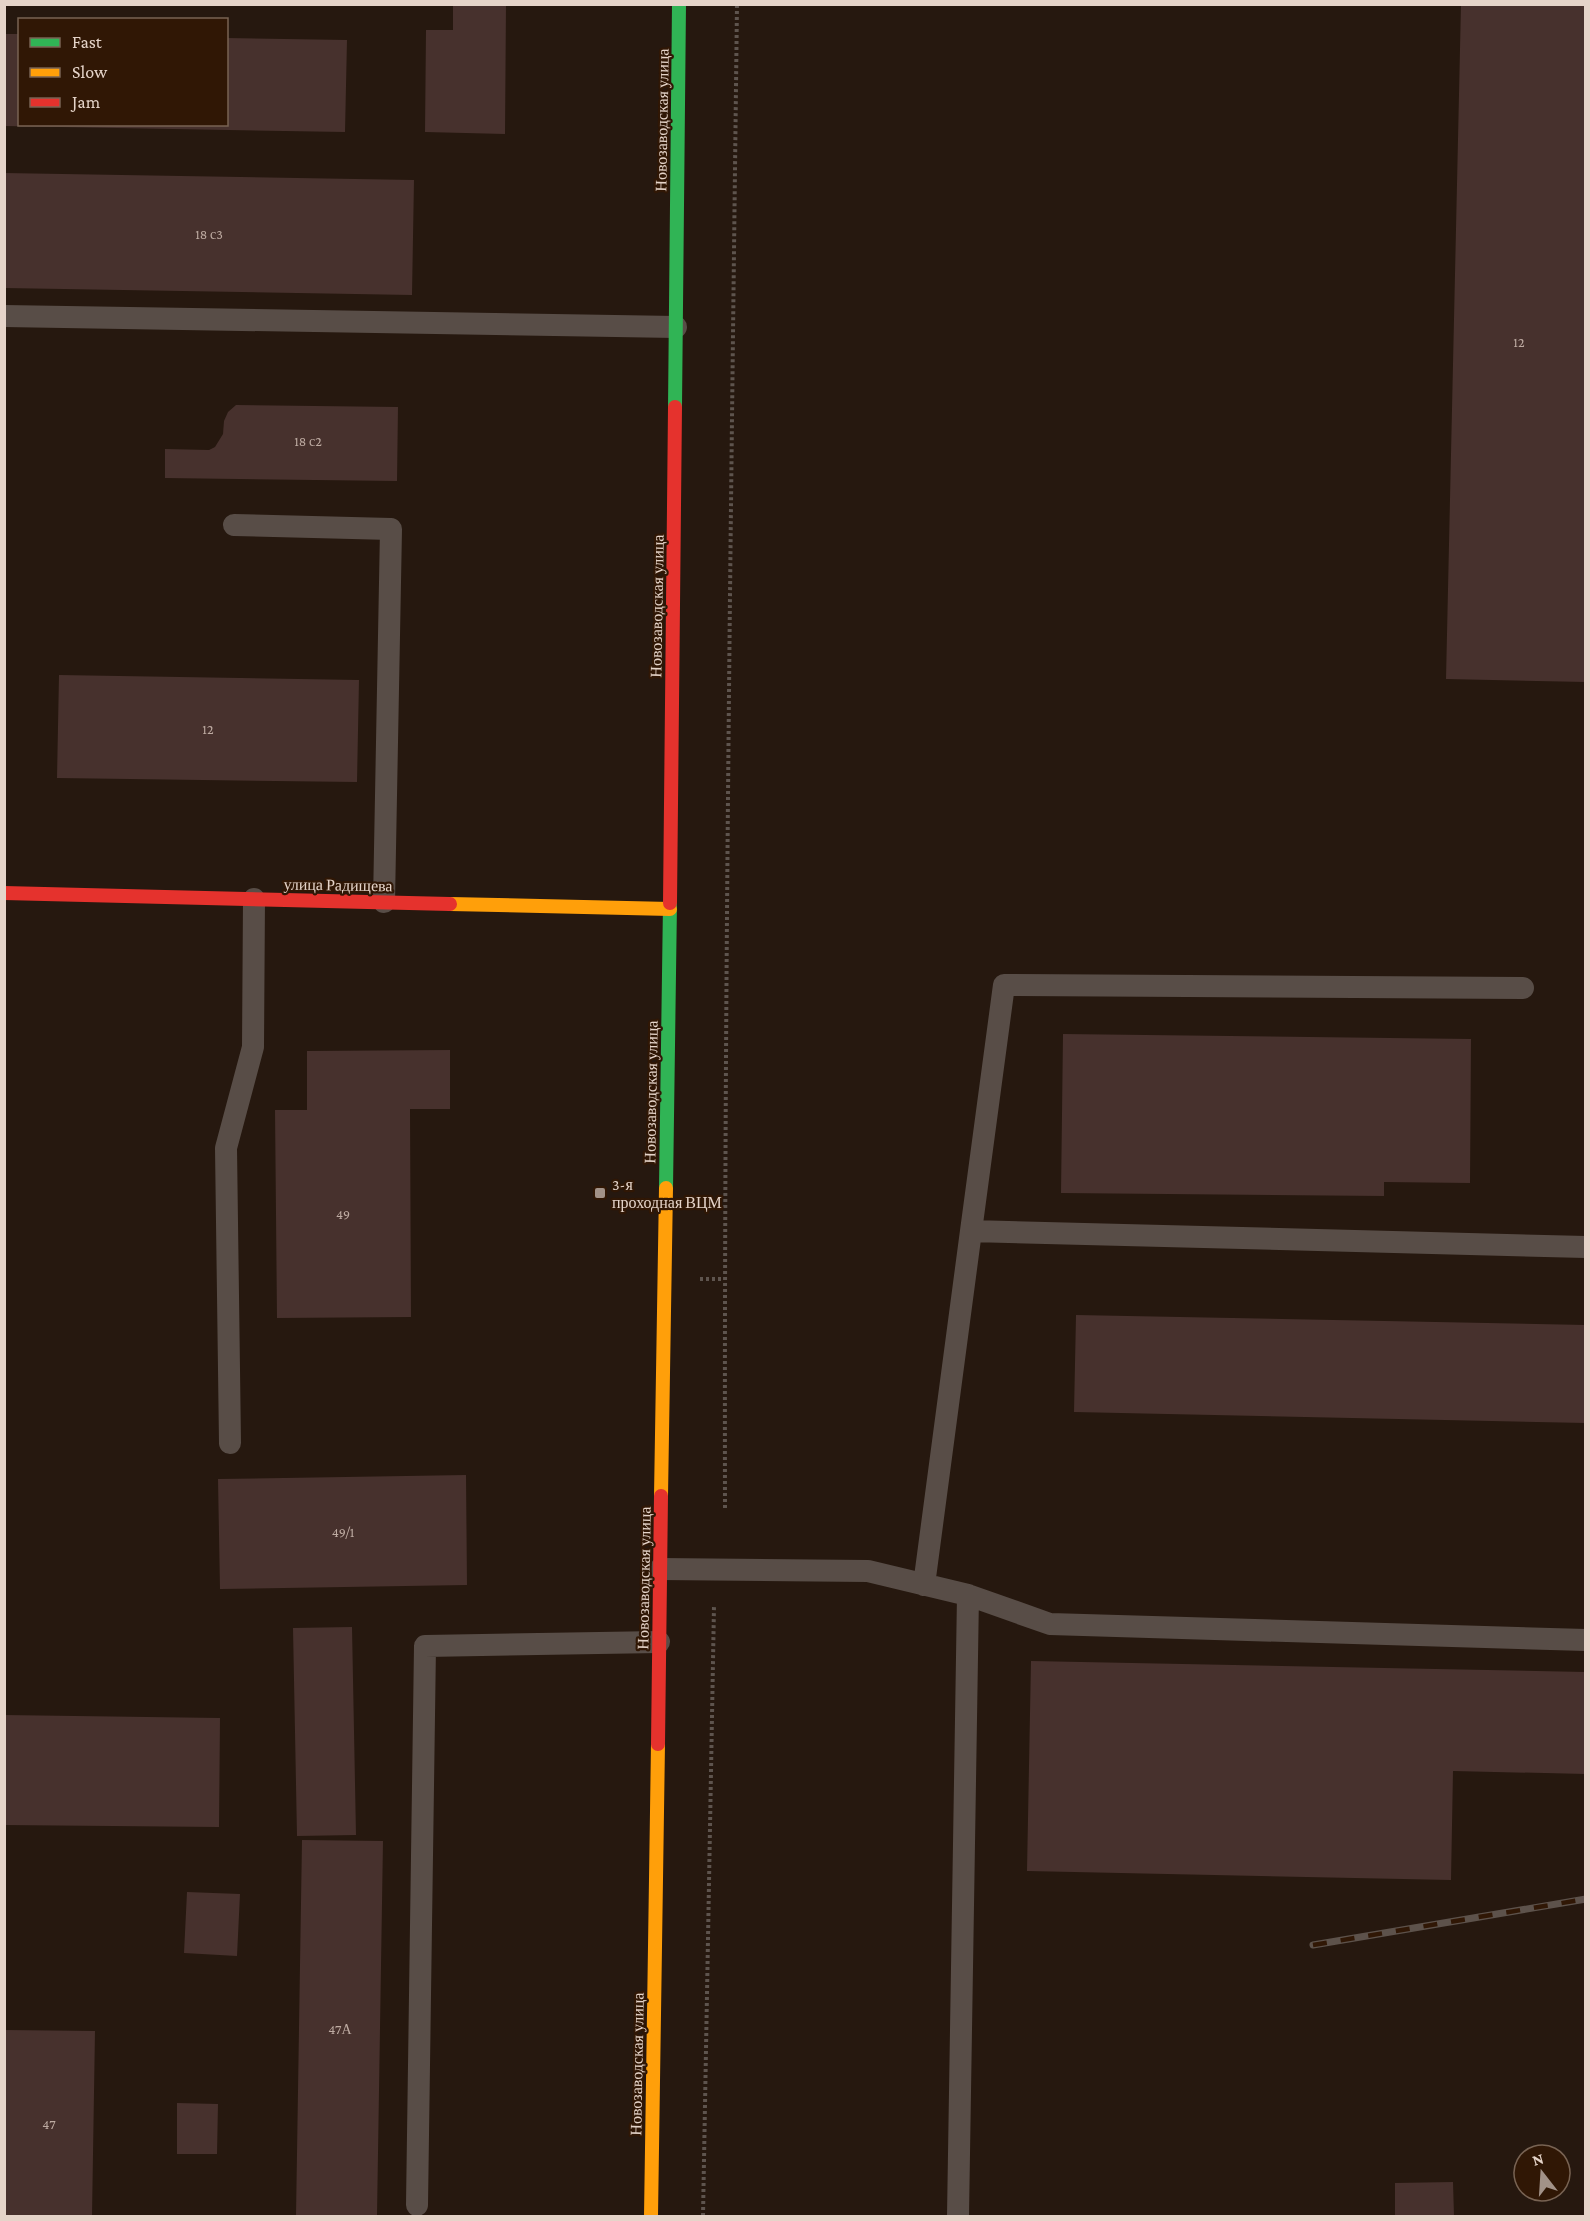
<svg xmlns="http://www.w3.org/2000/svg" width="1590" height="2221" viewBox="0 0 1590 2221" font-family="'Crimson Pro',serif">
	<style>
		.building { fill: #47312d }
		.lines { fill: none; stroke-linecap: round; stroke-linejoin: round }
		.path { stroke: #5e544e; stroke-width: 4; stroke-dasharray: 3 3; stroke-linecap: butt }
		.lane { stroke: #584d47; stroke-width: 22 }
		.fast { stroke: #30b455; stroke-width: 14 }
		.slow { stroke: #ff9f0a; stroke-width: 14 }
		.jam { stroke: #e5322d; stroke-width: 14 }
		.rail-casing { stroke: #5d524b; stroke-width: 7 }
		.rail { stroke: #301705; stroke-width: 4.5; stroke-dasharray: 14; stroke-linecap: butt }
		.poi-dot { fill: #a29288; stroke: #301705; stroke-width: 2 }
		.labels { text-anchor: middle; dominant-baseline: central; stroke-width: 4.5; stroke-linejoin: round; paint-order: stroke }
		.number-label { font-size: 14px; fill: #beaba2 }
		.street-label { font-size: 16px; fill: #e5d4c9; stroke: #301705 }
		.poi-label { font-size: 16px; fill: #e5d4c9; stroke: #301705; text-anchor: start }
	</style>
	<rect width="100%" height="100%" fill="#26180f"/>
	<!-- building -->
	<path class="building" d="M 453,4 L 506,4 L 505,134 L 425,132 L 426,30 L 453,30 Z
		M 1461,4 L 1586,4 L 1586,682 L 1446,679 Z
		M 4,34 L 20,34 L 20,124 L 226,124 L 226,38 L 347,40 L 345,132 L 4,126 Z
		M 4,173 L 414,180 L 412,295 L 4,288 Z
		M 236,405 L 398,407 L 397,481 L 165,478 L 165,449 L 209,450 L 215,447 L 223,434 L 224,421 L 228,412 Z
		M 59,675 L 359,680 L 357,782 L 57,778 Z
		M 1063,1034 L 1471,1039 L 1470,1183 L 1384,1182 L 1384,1196 L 1061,1193 Z
		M 450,1050 L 450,1109 L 410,1109 L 411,1317 L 277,1318 L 275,1110 L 307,1110 L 307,1051 Z
		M 1076,1315 L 1586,1325 L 1586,1423 L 1074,1412 Z
		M 466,1475 L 467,1585 L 220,1589 L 218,1479 Z
		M 352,1627 L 356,1835 L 297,1836 L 293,1628 Z
		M 1031,1661 L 1586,1672 L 1586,1774 L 1453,1771 L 1451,1880 L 1027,1871 Z
		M 4,1715 L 220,1718 L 219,1827 L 4,1825 Z
		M 302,1840 L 383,1841 L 377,2216 L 296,2216 Z
		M 187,1892 L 240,1894 L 237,1956 L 184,1953 Z
		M 4,2030 L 95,2031 L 92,2216 L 4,2216 Z
		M 177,2103 L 218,2104 L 217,2154 L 177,2154 Z
		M 1453,2182 L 1454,2216 L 1395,2216 L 1395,2183 Z"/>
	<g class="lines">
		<!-- path -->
		<path class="path" d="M 700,1279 L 724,1279
			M 725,1508 C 724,1007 731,506 737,4
			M 703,2216 L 714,1606"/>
		<!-- lane -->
		<path class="lane" d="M 4,316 L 676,327
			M 234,525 L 391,529 L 384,902
			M 971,1231 L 1004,985 L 1523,988
			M 230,1443 L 226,1148 L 253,1047 L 254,899
			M 660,1569 L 868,1571 L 968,1595 L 1050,1624 L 1586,1640
			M 924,1585 L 971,1231 L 1586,1247
			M 417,2205 L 425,1646 L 659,1642
			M 958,2216 L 968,1595"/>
		<!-- fast -->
		<path class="fast" d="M 675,407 L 679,4
			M 666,1188 L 670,903"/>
		<!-- slow -->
		<path class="slow" d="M 450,904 L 670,909
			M 661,1496 L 666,1188
			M 651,2216 L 658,1744"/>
		<!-- jam -->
		<path class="jam" d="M 4,893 L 450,904
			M 670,903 L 675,407
			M 658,1744 L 661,1496"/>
		<!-- rail casing -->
		<g class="rail-casing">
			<path id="rail" d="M 1313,1945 L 1586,1899"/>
		</g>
		<!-- rail -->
		<use href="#rail" class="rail"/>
	</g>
	<!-- markers -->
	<rect class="poi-dot" x="594" y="1187" width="12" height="12" rx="3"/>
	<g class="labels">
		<!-- number labels -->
		<g class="number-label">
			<text x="209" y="234">18 с3</text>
			<text x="1519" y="342">12</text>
			<text x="308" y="441">18 с2</text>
			<text x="208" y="729">12</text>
			<text x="343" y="1214">49</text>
			<text x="343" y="1532">49/1</text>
			<text x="340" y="2029">47А</text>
			<text x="49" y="2124">47</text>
		</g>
		<!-- street labels -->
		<g class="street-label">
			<text transform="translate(662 120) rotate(-89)">Новозаводская улица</text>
			<text transform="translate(657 606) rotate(-89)">Новозаводская улица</text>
			<text transform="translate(338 885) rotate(1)">улица Радищева</text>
			<text transform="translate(651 1092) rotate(-89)">Новозаводская улица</text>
			<text transform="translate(644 1578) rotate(-89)">Новозаводская улица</text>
			<text transform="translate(637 2064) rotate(-89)">Новозаводская улица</text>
		</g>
		<!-- poi labels -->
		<g class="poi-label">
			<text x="612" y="1184">3-я<tspan x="612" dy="18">проходная ВЦМ</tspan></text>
		</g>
	</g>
	<!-- border -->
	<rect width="1590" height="2221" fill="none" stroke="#e5d4c9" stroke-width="12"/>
	<!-- legend -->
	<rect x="18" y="18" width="210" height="108" fill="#301705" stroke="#786353" stroke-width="1.5"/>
	<rect x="30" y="38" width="30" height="9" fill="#30b455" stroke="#786353" stroke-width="1.5"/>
	<text x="72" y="48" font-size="18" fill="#e5d4c9">Fast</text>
	<rect x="30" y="68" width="30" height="9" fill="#ff9f0a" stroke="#786353" stroke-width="1.5"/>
	<text x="72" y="78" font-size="18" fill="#e5d4c9">Slow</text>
	<rect x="30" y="98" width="30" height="9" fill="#e5322d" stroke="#786353" stroke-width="1.5"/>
	<text x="72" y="108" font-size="18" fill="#e5d4c9">Jam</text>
	<!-- north arrow -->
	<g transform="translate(1542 2173) rotate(343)"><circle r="28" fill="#301705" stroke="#786353" stroke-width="1.5"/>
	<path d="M0-4.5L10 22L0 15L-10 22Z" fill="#a29288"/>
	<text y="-9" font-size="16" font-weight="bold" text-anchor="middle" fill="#e5d4c9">N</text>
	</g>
</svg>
